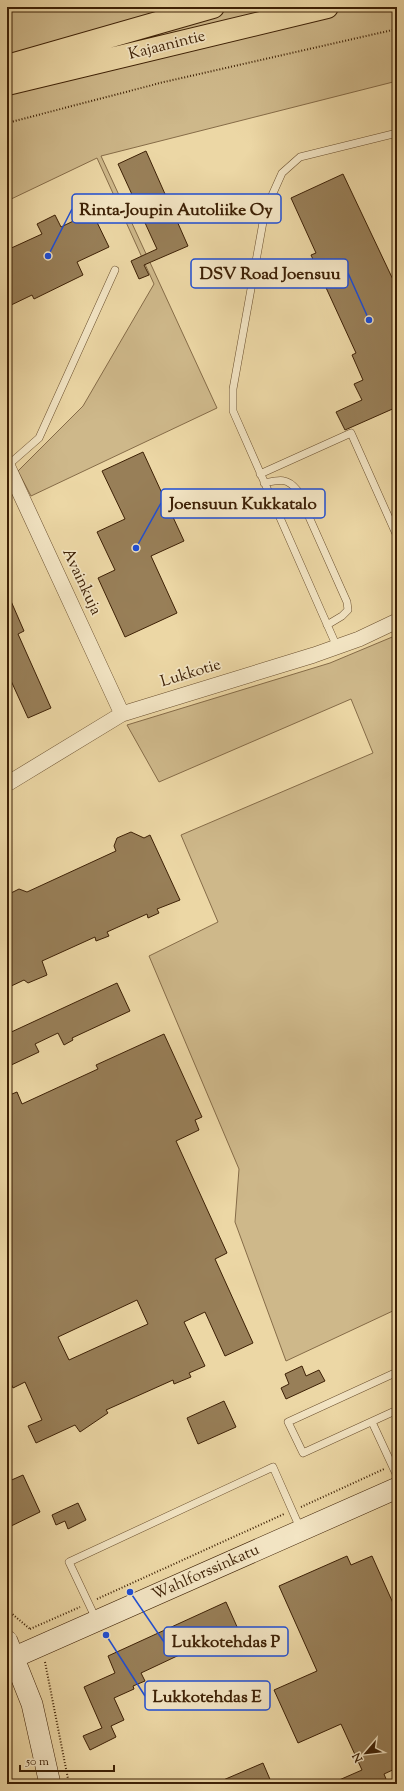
<svg xmlns="http://www.w3.org/2000/svg" width="404" height="1791" viewBox="0 0 404 1791" font-family="'Sorts Mill Goudy',serif">
	<style>
		.green { fill: #ceb88a; stroke: #866c48 }
		.building { fill: #987f58; stroke: #3d2005; fill-rule: evenodd }
		.lines { fill: none; stroke-linecap: round; stroke-linejoin: round }
		.lane-casing { stroke: #694e2d; stroke-width: 8 }
		.street-casing { stroke: #694e2d; stroke-width: 16 }
		.secondary-casing { stroke: #3d2005; stroke-width: 22 }
		.highway-casing { stroke: #3d2005; stroke-width: 24 }
		.path { stroke: #3d2005; stroke-width: 2; stroke-dasharray: 1 2; stroke-linecap: butt }
		.lane { stroke: #f3e5c4; stroke-width: 7 }
		.street { stroke: #f3e5c4; stroke-width: 15 }
		.secondary { stroke: #f3e5c4; stroke-width: 21 }
		.highway { stroke: #ecd7a5; stroke-width: 22 }
		.labels { text-anchor: middle; dominant-baseline: central; stroke-width: 3.5; stroke-linejoin: round; paint-order: stroke }
		.street-label { font-size: 16px; fill: #3d2005; stroke: #f3e5c4 }
		.leader { fill: none; stroke: #1d4ed8; stroke-width: 1.5 }
		.callout-dot { fill: #1d4ed8; stroke: #f3e5c4; stroke-width: 1.5 }
		.callout { fill: #f3e5c4; stroke: #1d4ed8; stroke-width: 1.5 }
		.callout-label { font-size: 17px; text-anchor: middle; font-weight: bold; fill: #3d2005 }
	</style>
	<rect width="100%" height="100%" fill="#ecd7a5"/>
	<filter id="stains"><feTurbulence type="fractalNoise" baseFrequency=".005" numOctaves="4"/><feColorMatrix values="0 0 0 0 .2 0 0 0 0 .09 0 0 0 0 .02 0 0 0 .5 -.17"/></filter>
	<radialGradient id="worn" r=".72"><stop offset=".6" stop-color="#630" stop-opacity="0"/><stop offset="1" stop-color="#630" stop-opacity=".3"/></radialGradient>
	<!-- green -->
	<path class="green" d="M 7,7 L 397,7 L 397,81 L 101,156 L 217,408 L 31,496 L 18,471 L 83,406 L 154,284 L 97,158 L 7,201 Z
		M 397,635 L 397,1309 L 286,1361 L 235,1222 L 239,1169 L 149,956 L 218,922 L 181,835 L 373,753 L 351,699 L 159,782 L 127,725 L 330,663 Z"/>
	<!-- building -->
	<path class="building" d="M 146,151 L 188,246 L 144,265 L 149,275 L 139,279 L 131,261 L 157,249 L 118,164 Z
		M 343,174 L 397,288 L 397,407 L 345,430 L 336,412 L 362,400 L 354,384 L 363,380 L 352,355 L 356,353 L 311,255 L 316,253 L 291,198 Z
		M 92,212 L 109,247 L 77,262 L 83,275 L 34,299 L 32,295 L 7,307 L 7,250 L 42,234 L 37,224 L 55,215 L 61,227 Z
		M 143,452 L 184,541 L 151,556 L 177,613 L 125,637 L 98,578 L 115,570 L 97,532 L 125,519 L 102,471 Z
		M 7,592 L 24,631 L 18,634 L 51,708 L 28,718 L 7,672 Z
		M 131,832 L 144,838 L 150,835 L 180,900 L 157,909 L 159,913 L 148,918 L 147,914 L 107,932 L 109,936 L 96,941 L 95,937 L 42,961 L 47,975 L 28,983 L 24,980 L 7,988 L 7,899 L 9,894 L 19,889 L 27,892 L 116,851 L 114,846 L 117,838 Z
		M 117,983 L 130,1011 L 72,1038 L 73,1040 L 64,1045 L 58,1033 L 35,1044 L 39,1052 L 7,1067 L 7,1034 Z
		M 164,1034 L 202,1117 L 195,1120 L 199,1130 L 176,1141 L 227,1253 L 215,1259 L 253,1343 L 225,1356 L 205,1312 L 184,1322 L 205,1366 L 189,1373 L 191,1377 L 174,1384 L 173,1380 L 106,1410 L 108,1413 L 80,1432 L 75,1425 L 36,1443 L 28,1426 L 42,1420 L 25,1382 L 13,1388 L 7,1374 L 7,1353 L 11,1351 L 7,1342 L 7,1096 L 17,1092 L 22,1104 L 98,1069 L 96,1065 ZM 137,1300 L 148,1324 L 69,1360 L 58,1337 Z
		M 302,1366 L 306,1376 L 319,1370 L 325,1381 L 286,1399 L 281,1388 L 289,1384 L 285,1374 Z
		M 224,1401 L 236,1427 L 198,1444 L 187,1418 Z
		M 23,1475 L 40,1512 L 7,1528 L 7,1482 Z
		M 78,1503 L 86,1520 L 68,1529 L 65,1521 L 56,1525 L 52,1515 Z
		M 347,1556 L 351,1565 L 372,1556 L 397,1612 L 397,1768 L 384,1774 L 388,1784 L 330,1784 L 362,1770 L 341,1724 L 298,1743 L 274,1690 L 317,1671 L 279,1586 Z
		M 226,1602 L 238,1629 L 210,1642 L 213,1648 L 203,1653 L 201,1649 L 193,1653 L 192,1649 L 141,1673 L 145,1681 L 133,1686 L 134,1689 L 114,1698 L 124,1720 L 111,1726 L 116,1737 L 90,1750 L 83,1736 L 102,1728 L 84,1687 L 115,1673 L 108,1656 Z
		M 263,1763 L 272,1784 L 214,1784 Z"/>
	<g class="lines">
		<!-- lane casing -->
		<g class="lane-casing">
			<path id="lane" d="M 7,466 L 39,438 L 115,270
				M 260,474 L 351,433 L 397,536
				M 264,483 C 278,480 287,477 297,490 L 347,602 L 348,610 L 342,616 L 327,625
				M 337,647 L 233,411 L 233,389 L 265,211 L 282,173 L 300,157 L 397,133
				M 397,1372 L 288,1422 L 303,1453 L 397,1410
				M 372,1422 L 397,1476
				M 96,1619 L 69,1562 L 273,1467 L 300,1528"/>
		</g>
		<!-- street casing -->
		<g class="street-casing">
			<path id="street" d="M 7,465 L 122,714
				M 7,784 L 122,714 L 314,655 L 359,639 L 397,621"/>
		</g>
		<!-- secondary casing -->
		<g class="secondary-casing">
			<path id="secondary" d="M 7,1641 L 32,1704 L 50,1784
				M 15,1657 L 397,1488"/>
		</g>
		<!-- highway casing -->
		<g class="highway-casing">
			<path id="highway" d="M 7,66 L 213,7
				M 7,84 L 327,7"/>
		</g>
		<!-- path -->
		<path class="path" d="M 7,123 L 164,82 L 397,29
			M 301,1507 L 384,1469
			M 97,1599 L 284,1514
			M 7,1604 L 11,1613 L 30,1629
			M 30,1629 L 80,1607
			M 45,1662 L 69,1784"/>
		<!-- lane -->
		<use href="#lane" class="lane"/>
		<!-- street -->
		<use href="#street" class="street"/>
		<!-- secondary -->
		<use href="#secondary" class="secondary"/>
		<!-- highway -->
		<use href="#highway" class="highway"/>
	</g>
	<g class="labels">
		<!-- street labels -->
		<g class="street-label">
			<text transform="translate(167 46) rotate(-14)">Kajaanintie</text>
			<text transform="translate(81 582) rotate(65)">Avainkuja</text>
			<text transform="translate(191 674) rotate(-17)">Lukkotie</text>
			<text transform="translate(206 1573) rotate(-24)">Wahlforssinkatu</text>
		</g>
	</g>
	<!-- callouts -->
	<path class="leader" d="M48 256L72 209M369 320L348 273M136 548L161 503M130 1592L164 1642M106 1635L145 1696"/>
	<g class="callout-dot">
		<circle cx="48" cy="256" r="4"/>
		<circle cx="369" cy="320" r="4"/>
		<circle cx="136" cy="548" r="4"/>
		<circle cx="130" cy="1592" r="4"/>
		<circle cx="106" cy="1635" r="4"/>
	</g>
	<g class="callout">
		<rect x="72" y="194" width="209" height="29" rx="4"/>
		<rect x="191" y="259" width="157" height="29" rx="4"/>
		<rect x="161" y="489" width="164" height="29" rx="4"/>
		<rect x="164" y="1627" width="124" height="29" rx="4"/>
		<rect x="145" y="1681" width="125" height="29" rx="4"/>
	</g>
	<g class="callout-label">
		<text x="176" y="215">Rinta-Joupin Autoliike Oy</text>
		<text x="270" y="279">DSV Road Joensuu</text>
		<text x="243" y="509">Joensuun Kukkatalo</text>
		<text x="226" y="1647">Lukkotehdas P</text>
		<text x="207" y="1702">Lukkotehdas E</text>
	</g>
	<!-- margin -->
	<rect width="404" height="1791" fill="none" stroke="#ecd7a5" stroke-width="24"/>
	<rect x="8" y="8" width="388" height="1775" fill="none" stroke="#3d2005" stroke-width="2"/>
	<rect x="12" y="12" width="380" height="1767" fill="none" stroke="#3d2005"/>
	<!-- north arrow -->
	<g transform="translate(366 1753) rotate(242)" stroke="#f3e5c4" stroke-width="3" paint-order="stroke">
	<path d="M0-3L7 15L0 10L-7 15Z" fill="#3d2005"/>
	<text y="-6" font-size="11" font-weight="bold" text-anchor="middle" fill="#3d2005">N</text>
	</g>
	<!-- scale -->
	<path d="M20 1765v6h94v-6" fill="none" stroke="#3d2005" stroke-width="2"/>
	<text x="26" y="1765" font-size="12" fill="#3d2005" stroke="#f3e5c4" stroke-width="3" paint-order="stroke">50 m</text>
	<rect width="100%" height="100%" filter="url(#stains)"/>
	<rect width="100%" height="100%" fill="url(#worn)"/>
</svg>
